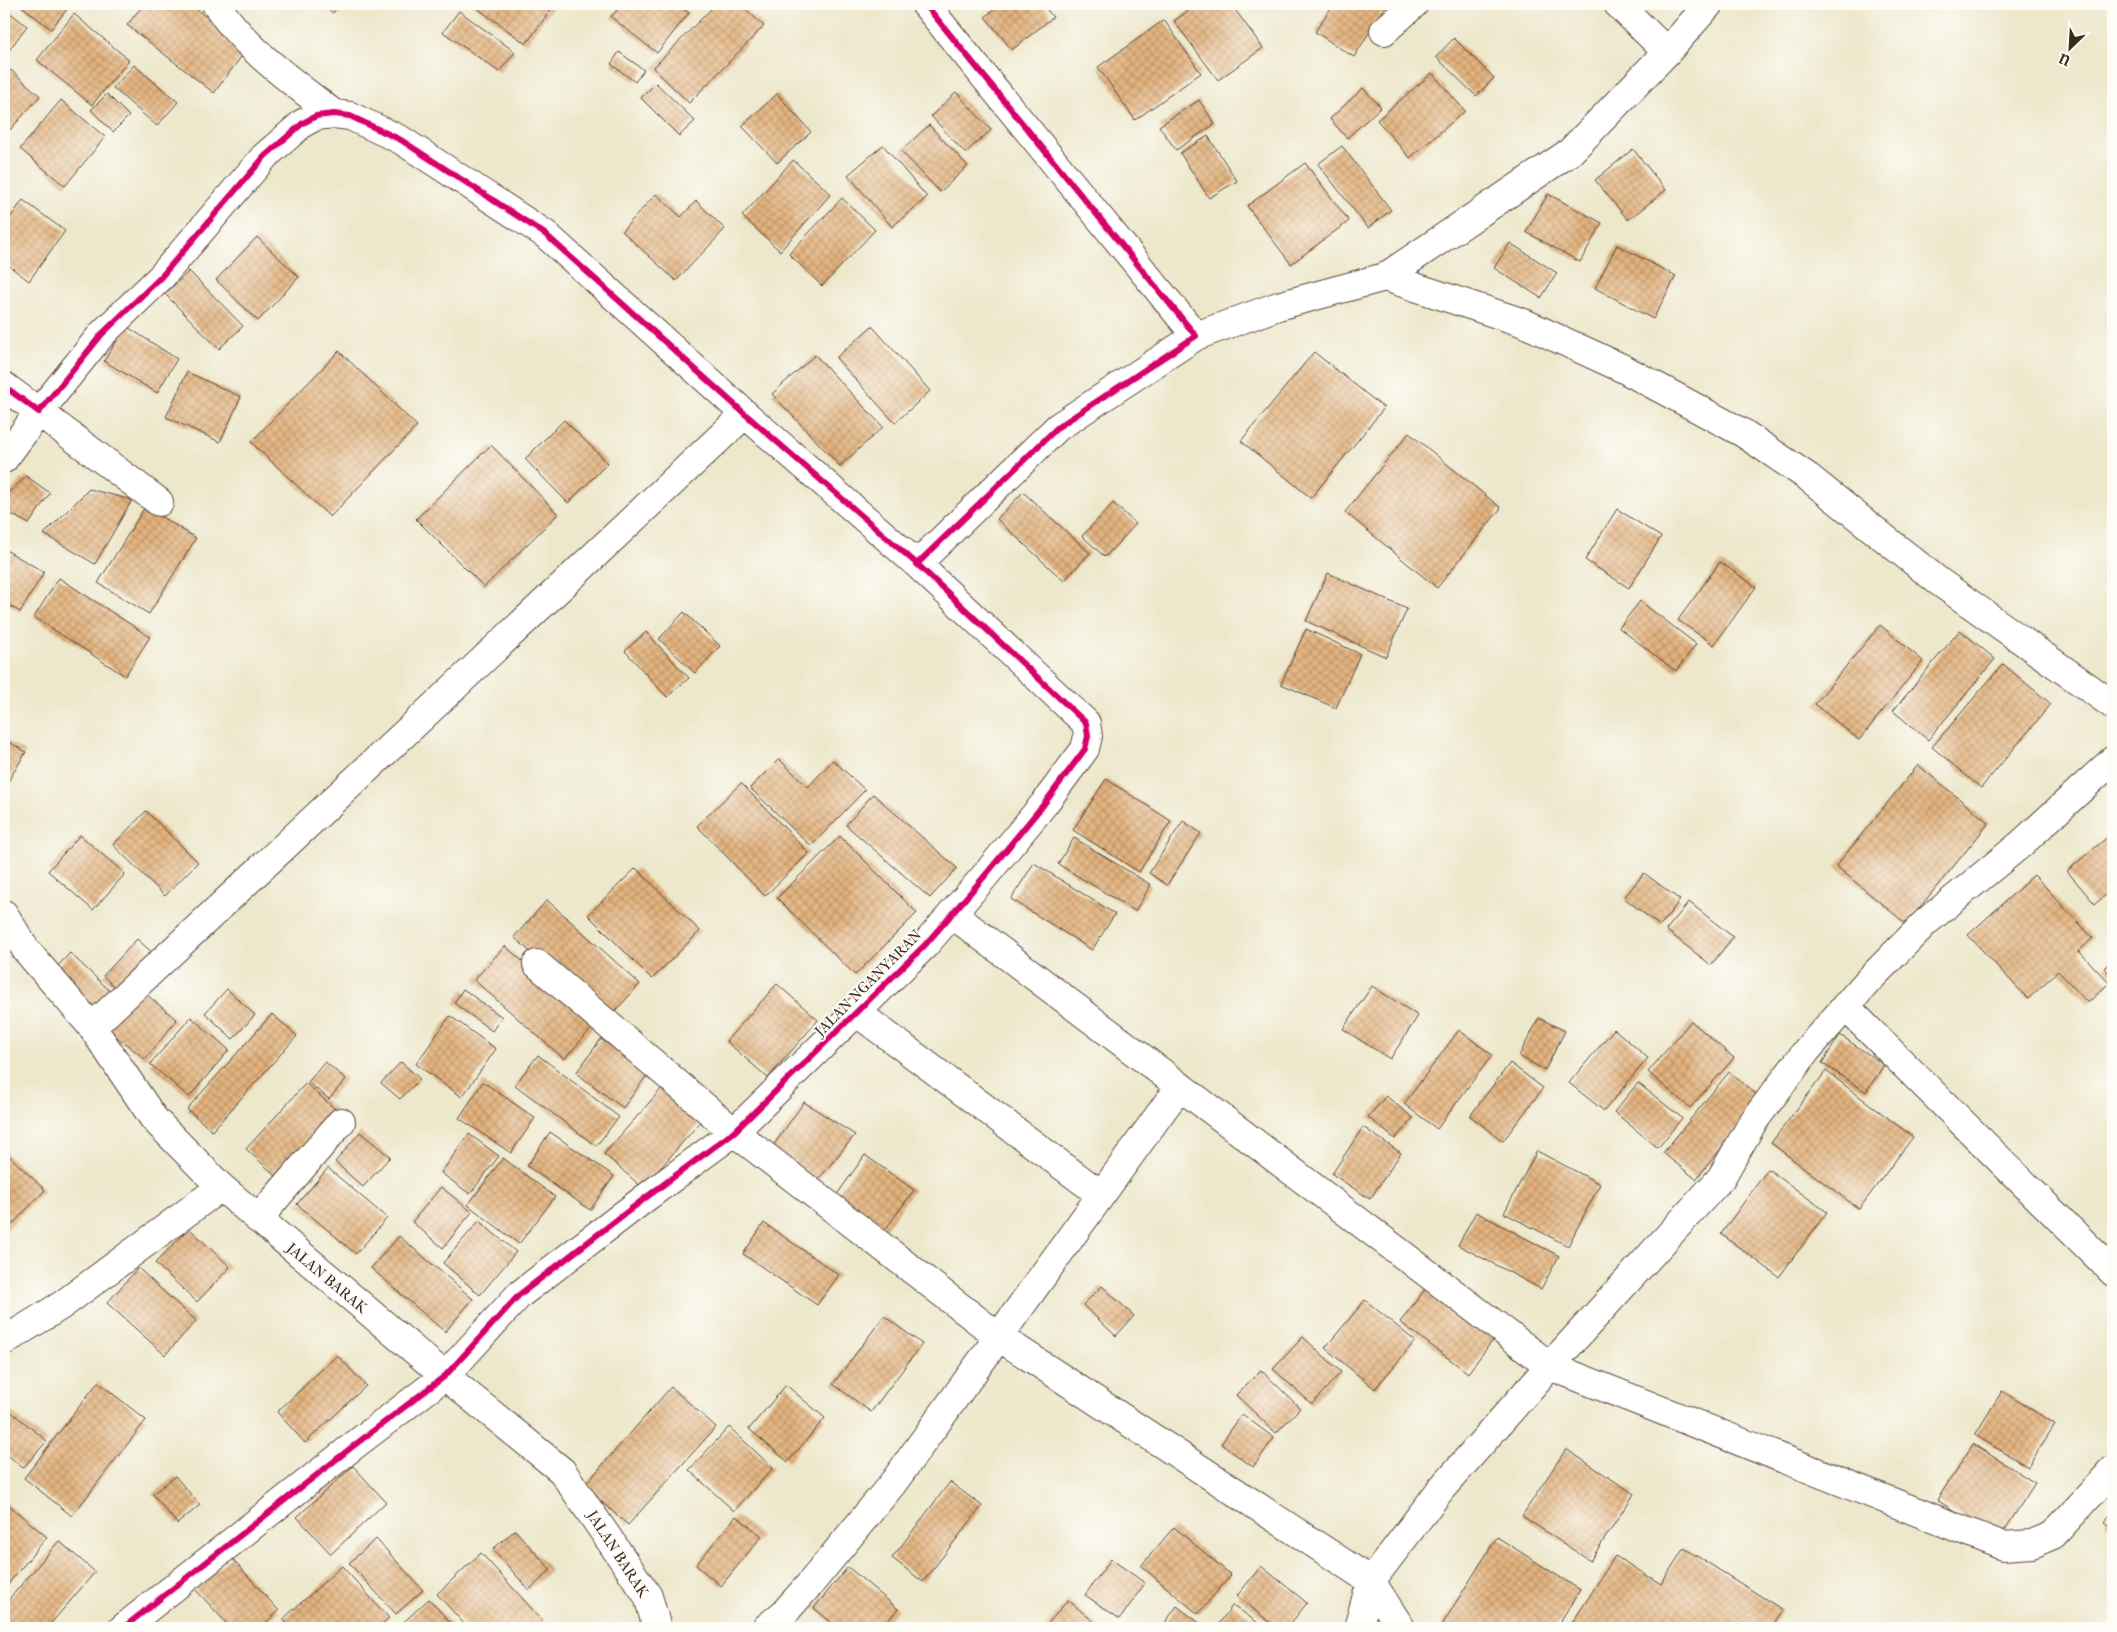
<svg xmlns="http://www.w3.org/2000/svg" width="2117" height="1632" viewBox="0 0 2117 1632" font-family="'IM FELL French Canon',serif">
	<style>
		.building { fill: url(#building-cross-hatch) }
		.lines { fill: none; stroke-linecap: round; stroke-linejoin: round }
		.minor-casing { stroke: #564638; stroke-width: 30 }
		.minor { stroke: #fff; stroke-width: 28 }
		.cycleway-casing { stroke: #fdfcf7; stroke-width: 9 }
		.cycleway { stroke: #d6006c; stroke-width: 6 }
		.labels { text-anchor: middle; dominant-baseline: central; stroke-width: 4; stroke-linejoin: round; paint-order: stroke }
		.street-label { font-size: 15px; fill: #3b2a1e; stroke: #fdfcf7 }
	</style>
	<defs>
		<pattern id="building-cross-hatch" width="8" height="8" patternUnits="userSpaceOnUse" patternTransform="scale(1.25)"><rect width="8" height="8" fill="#e4b47f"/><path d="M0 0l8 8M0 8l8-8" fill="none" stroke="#ba9367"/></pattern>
	</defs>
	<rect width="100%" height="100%" fill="#fdfcf7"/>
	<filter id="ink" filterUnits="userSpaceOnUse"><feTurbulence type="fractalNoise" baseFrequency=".02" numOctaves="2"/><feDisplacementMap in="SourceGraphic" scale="10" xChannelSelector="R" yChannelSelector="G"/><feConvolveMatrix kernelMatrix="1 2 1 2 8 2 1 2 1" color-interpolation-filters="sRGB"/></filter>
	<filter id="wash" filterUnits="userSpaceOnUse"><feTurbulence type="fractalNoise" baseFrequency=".0096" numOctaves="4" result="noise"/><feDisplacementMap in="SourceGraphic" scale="20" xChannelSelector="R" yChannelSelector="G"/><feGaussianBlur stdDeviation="1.12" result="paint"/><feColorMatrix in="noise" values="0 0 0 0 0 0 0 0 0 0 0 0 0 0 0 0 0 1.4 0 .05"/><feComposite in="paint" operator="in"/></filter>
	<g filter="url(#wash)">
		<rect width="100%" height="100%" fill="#ede7cb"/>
		<g id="blocks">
			<!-- building -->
			<path class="building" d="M 19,4 L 71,4 L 51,29 Z
				M 144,4 L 190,4 L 247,49 L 214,93 L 127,25 Z
				M 320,4 L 339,4 L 333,13 Z
				M 472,4 L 555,4 L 526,44 Z
				M 622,4 L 676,4 L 689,13 L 657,53 L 611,17 Z
				M 716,4 L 740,4 L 764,26 L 689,103 L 653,68 Z
				M 1001,4 L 1042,4 L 1053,17 L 1012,50 L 985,17 Z
				M 1198,4 L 1231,4 L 1263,48 L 1218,80 L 1174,21 Z
				M 1333,4 L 1387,4 L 1354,57 L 1315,32 Z
				M 4,8 L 27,26 L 4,57 Z
				M 459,11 L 515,52 L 499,72 L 443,32 Z
				M 74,14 L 129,60 L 92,105 L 37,60 Z
				M 1164,20 L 1201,73 L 1135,120 L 1098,67 Z
				M 1454,38 L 1494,78 L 1476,96 L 1436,57 Z
				M 619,52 L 644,70 L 635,82 L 611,64 Z
				M 134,65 L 178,102 L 157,126 L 113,88 Z
				M 11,70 L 40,96 L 9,131 L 4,127 L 4,79 Z
				M 1432,73 L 1465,111 L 1410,158 L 1377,120 Z
				M 656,83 L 695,121 L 679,136 L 641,98 Z
				M 1363,88 L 1381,107 L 1347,138 L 1330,119 Z
				M 956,92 L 991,130 L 965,153 L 931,116 Z
				M 107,94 L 129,116 L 113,132 L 91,110 Z
				M 777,94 L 811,132 L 777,163 L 742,126 Z
				M 61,100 L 105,137 L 65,186 L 20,149 Z
				M 1199,100 L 1215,124 L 1176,150 L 1159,126 Z
				M 929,125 L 968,166 L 940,192 L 901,151 Z
				M 1208,136 L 1237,181 L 1209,198 L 1180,153 Z
				M 883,145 L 927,197 L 892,227 L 848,175 Z
				M 1342,146 L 1391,210 L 1368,228 L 1318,164 Z
				M 1633,149 L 1666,190 L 1628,220 L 1595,180 Z
				M 793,160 L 831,194 L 780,251 L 742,216 Z
				M 1305,163 L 1349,221 L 1291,264 L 1247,206 Z
				M 656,194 L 681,217 L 696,201 L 725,229 L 676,281 L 622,231 Z
				M 1548,194 L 1602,223 L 1580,262 L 1526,232 Z
				M 842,198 L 875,230 L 822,286 L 789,254 Z
				M 23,200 L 65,231 L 29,281 L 4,262 L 4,226 Z
				M 257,237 L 299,277 L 258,321 L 216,280 Z
				M 1510,243 L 1557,273 L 1541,298 L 1494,268 Z
				M 1617,245 L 1676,276 L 1653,319 L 1595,288 Z
				M 189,271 L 243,326 L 219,349 L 165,294 Z
				M 126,326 L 177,359 L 157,393 L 104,361 Z
				M 872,326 L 930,391 L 895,423 L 836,358 Z
				M 339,351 L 417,426 L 330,517 L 251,442 Z
				M 1314,352 L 1384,408 L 1311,498 L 1241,441 Z
				M 815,355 L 883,427 L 840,466 L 772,394 Z
				M 187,372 L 241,397 L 220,442 L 166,417 Z
				M 564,420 L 608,463 L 568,503 L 525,459 Z
				M 1409,433 L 1501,508 L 1437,588 L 1345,512 Z
				M 491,445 L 558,514 L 484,587 L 416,519 Z
				M 26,476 L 50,493 L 29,524 L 4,510 L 4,497 Z
				M 89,489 L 132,500 L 95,564 L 44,534 Z
				M 1023,492 L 1090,553 L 1064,581 L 997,519 Z
				M 1113,503 L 1136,524 L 1105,557 L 1082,536 Z
				M 145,507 L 196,538 L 149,614 L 98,583 Z
				M 1617,509 L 1661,537 L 1629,588 L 1585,560 Z
				M 4,549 L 44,572 L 20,612 L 4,602 Z
				M 1720,562 L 1756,587 L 1714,645 L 1678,620 Z
				M 1328,573 L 1407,609 L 1386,657 L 1306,621 Z
				M 59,578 L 150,637 L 125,676 L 34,617 Z
				M 1640,601 L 1696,644 L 1676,671 L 1619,628 Z
				M 684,612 L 720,646 L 695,673 L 659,639 Z
				M 1880,625 L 1923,661 L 1859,740 L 1815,704 Z
				M 1306,629 L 1360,654 L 1336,708 L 1281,684 Z
				M 1960,630 L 1995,659 L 1928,740 L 1893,711 Z
				M 646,632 L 689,678 L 667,697 L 625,651 Z
				M 2003,664 L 2051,704 L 1981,788 L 1932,747 Z
				M 4,739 L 26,752 L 4,788 Z
				M 779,759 L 808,787 L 833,760 L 865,790 L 811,846 L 750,788 Z
				M 1918,765 L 1989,823 L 1906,924 L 1836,866 Z
				M 1106,779 L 1171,821 L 1139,872 L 1073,830 Z
				M 741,783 L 809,853 L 765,896 L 697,826 Z
				M 873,794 L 957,868 L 930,898 L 846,825 Z
				M 146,811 L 198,862 L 165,896 L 113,845 Z
				M 1183,821 L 1201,833 L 1167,885 L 1149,873 Z
				M 80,835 L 125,874 L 93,910 L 48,871 Z
				M 2110,835 L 2113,840 L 2113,889 L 2095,904 L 2067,871 Z
				M 840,836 L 917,913 L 855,975 L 777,898 Z
				M 1074,838 L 1151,885 L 1135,911 L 1058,864 Z
				M 1034,863 L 1115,914 L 1092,950 L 1011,899 Z
				M 636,868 L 700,931 L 652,979 L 588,915 Z
				M 1644,873 L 1680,900 L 1660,926 L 1624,898 Z
				M 2034,875 L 2093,938 L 2079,951 L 2109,983 L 2088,1003 L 2058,971 L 2028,999 L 1968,935 Z
				M 547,900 L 640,984 L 606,1021 L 514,937 Z
				M 1689,902 L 1733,937 L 1711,965 L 1666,930 Z
				M 137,939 L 156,956 L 122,994 L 103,976 Z
				M 505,946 L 595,1025 L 564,1059 L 474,980 Z
				M 70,953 L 111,992 L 95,1008 L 55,969 Z
				M 2113,959 L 2113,977 L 2104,968 Z
				M 777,984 L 818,1020 L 768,1078 L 726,1041 Z
				M 1372,986 L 1418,1016 L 1390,1059 L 1343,1029 Z
				M 140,989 L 177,1020 L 145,1059 L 107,1029 Z
				M 227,989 L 255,1015 L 233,1039 L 205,1013 Z
				M 463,989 L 502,1017 L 492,1031 L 454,1003 Z
				M 272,1014 L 297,1036 L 212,1131 L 187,1109 Z
				M 450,1016 L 496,1049 L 462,1097 L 416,1064 Z
				M 191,1017 L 229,1050 L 189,1097 L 150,1064 Z
				M 1539,1018 L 1565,1031 L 1545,1070 L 1519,1056 Z
				M 1691,1021 L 1734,1058 L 1690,1108 L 1648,1072 Z
				M 1614,1029 L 1648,1058 L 1604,1111 L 1569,1083 Z
				M 1459,1030 L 1492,1055 L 1437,1129 L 1404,1104 Z
				M 1840,1035 L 1884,1065 L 1866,1092 L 1822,1063 Z
				M 601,1039 L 648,1074 L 623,1108 L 576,1073 Z
				M 538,1055 L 619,1117 L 596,1146 L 515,1085 Z
				M 325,1062 L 346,1079 L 329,1099 L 308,1082 Z
				M 401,1062 L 420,1079 L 400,1099 L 381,1083 Z
				M 1510,1063 L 1543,1088 L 1503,1141 L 1470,1116 Z
				M 1826,1071 L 1913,1137 L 1859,1209 L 1771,1143 Z
				M 1729,1072 L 1762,1099 L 1696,1179 L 1663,1153 Z
				M 670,1079 L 708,1113 L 643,1188 L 604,1154 Z
				M 483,1082 L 535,1118 L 511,1153 L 459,1118 Z
				M 306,1083 L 336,1110 L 276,1176 L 246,1149 Z
				M 1638,1083 L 1682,1118 L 1658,1148 L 1614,1112 Z
				M 1386,1096 L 1413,1118 L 1395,1139 L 1368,1117 Z
				M 804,1102 L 855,1135 L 813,1186 L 768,1153 Z
				M 1363,1127 L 1401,1153 L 1370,1199 L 1332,1174 Z
				M 360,1132 L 390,1157 L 363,1187 L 335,1162 Z
				M 550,1132 L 614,1176 L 590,1210 L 527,1166 Z
				M 469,1134 L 499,1156 L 470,1194 L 441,1173 Z
				M 4,1151 L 45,1190 L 4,1233 Z
				M 1537,1151 L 1600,1184 L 1568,1246 L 1504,1213 Z
				M 865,1155 L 914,1190 L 880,1237 L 831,1203 Z
				M 503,1158 L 555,1197 L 519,1244 L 468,1205 Z
				M 328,1168 L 387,1218 L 356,1254 L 297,1204 Z
				M 1768,1169 L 1827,1212 L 1779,1277 L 1721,1234 Z
				M 441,1187 L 472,1212 L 443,1248 L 412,1222 Z
				M 1476,1212 L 1559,1256 L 1541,1289 L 1458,1245 Z
				M 479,1221 L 516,1252 L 480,1295 L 443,1263 Z
				M 764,1223 L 839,1275 L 817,1305 L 743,1254 Z
				M 189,1228 L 230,1267 L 197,1302 L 155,1263 Z
				M 399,1236 L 473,1299 L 445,1332 L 371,1268 Z
				M 138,1268 L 196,1321 L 165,1355 L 107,1303 Z
				M 1429,1284 L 1496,1336 L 1468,1373 L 1400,1322 Z
				M 1102,1286 L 1134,1316 L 1116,1336 L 1083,1305 Z
				M 1365,1300 L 1415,1341 L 1375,1389 L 1325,1348 Z
				M 884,1316 L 922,1344 L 871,1412 L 833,1384 Z
				M 1303,1337 L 1341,1372 L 1312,1404 L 1273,1369 Z
				M 337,1355 L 366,1386 L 305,1443 L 277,1412 Z
				M 1261,1370 L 1300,1408 L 1276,1433 L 1236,1395 Z
				M 98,1382 L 146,1420 L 72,1516 L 24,1478 Z
				M 786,1385 L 825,1418 L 788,1462 L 749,1429 Z
				M 671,1387 L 716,1427 L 628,1525 L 584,1486 Z
				M 2002,1391 L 2055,1424 L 2028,1467 L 1975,1435 Z
				M 4,1406 L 47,1441 L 23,1468 L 4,1452 Z
				M 1242,1414 L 1274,1438 L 1253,1467 L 1221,1444 Z
				M 729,1427 L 773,1468 L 734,1511 L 689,1470 Z
				M 1973,1444 L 2035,1483 L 1999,1539 L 1937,1500 Z
				M 1566,1449 L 1634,1494 L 1590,1561 L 1522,1516 Z
				M 353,1466 L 386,1502 L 331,1554 L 297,1517 Z
				M 175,1476 L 200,1505 L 177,1524 L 153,1494 Z
				M 950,1482 L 982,1506 L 923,1582 L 892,1558 Z
				M 5,1502 L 47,1537 L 4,1589 L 4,1503 Z
				M 2113,1511 L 2113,1530 L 2104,1523 Z
				M 736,1516 L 762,1536 L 721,1586 L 696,1565 Z
				M 1174,1527 L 1231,1575 L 1198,1614 L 1141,1566 Z
				M 515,1530 L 551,1570 L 529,1590 L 493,1549 Z
				M 1497,1537 L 1580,1590 L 1556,1628 L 1440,1628 Z
				M 376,1539 L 423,1590 L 396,1614 L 349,1563 Z
				M 59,1541 L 95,1572 L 47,1628 L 4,1628 L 4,1605 Z
				M 1684,1548 L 1783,1610 L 1771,1628 L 1569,1628 L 1615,1556 L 1661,1584 Z
				M 481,1553 L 543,1621 L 536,1628 L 468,1628 L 437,1594 Z
				M 231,1557 L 279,1611 L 260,1628 L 231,1628 L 195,1589 Z
				M 1111,1559 L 1145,1583 L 1120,1619 L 1085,1595 Z
				M 342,1566 L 389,1618 L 377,1628 L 291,1628 L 283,1619 Z
				M 1261,1566 L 1307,1603 L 1287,1628 L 1277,1628 L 1237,1596 Z
				M 848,1567 L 898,1609 L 882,1628 L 838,1628 L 814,1608 Z
				M 429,1599 L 455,1628 L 397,1628 Z
				M 1068,1600 L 1101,1628 L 1044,1628 Z
				M 1233,1605 L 1265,1628 L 1222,1628 L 1218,1625 Z
				M 1177,1606 L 1206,1628 L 1161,1628 Z"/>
		</g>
	</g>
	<g filter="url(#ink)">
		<use href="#blocks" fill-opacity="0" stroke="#564638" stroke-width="1"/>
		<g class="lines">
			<!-- minor casing -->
			<g class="minor-casing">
				<path id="minor" d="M 216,4 C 244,48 293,82 334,114
					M 1618,4 L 1667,52
					M 1384,31 L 1414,4
					M 1385,277 L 1524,323 L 1624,369 L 1743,433 L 1808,477 L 1938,581 L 2113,705
					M 1196,336 L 1278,306 L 1385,277 L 1570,152 L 1667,52 L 1709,4
					M 4,386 L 39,412 L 102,334 L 161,277 L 265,156 L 303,123 L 316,116 L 334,114 L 350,116 L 401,140 L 545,234 L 745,414 L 917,564 L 1058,427 L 1196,336 L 925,4
					M 4,459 L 39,412 L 159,502
					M 4,914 L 26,950 L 92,1027 L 154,1119 L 221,1187 L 445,1376 L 562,1471 L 648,1596 L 657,1628
					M 952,914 L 1550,1366 L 2003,1546 L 2032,1544 L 2053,1535 L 2113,1470
					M 537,964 L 734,1132 L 999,1337 L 1371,1581 L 1401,1628
					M 1845,1006 L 2113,1272
					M 856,1012 L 1100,1194
					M 92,1027 L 745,414
					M 258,1219 L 341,1122
					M 4,1341 L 62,1305 L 221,1187
					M 123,1628 L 352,1447 L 445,1376 L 519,1295 L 644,1199 L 734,1132 L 925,945 L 983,878 L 1044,804 L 1085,749 L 1088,736 L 1086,723 L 917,564
					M 766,1628 L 784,1613 L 810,1584 L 893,1483 L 1180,1086
					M 1358,1628 L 1371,1581 L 1441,1489 L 1538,1379 L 1721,1178 L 1753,1122 L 1807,1050 L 1867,982 L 1926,922 L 2021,844 L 2113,760"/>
			</g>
			<!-- minor -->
			<use href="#minor" class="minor"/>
			<!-- cycleway casing -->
			<g class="cycleway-casing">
				<path id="cycleway" d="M 4,386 L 39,412 L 102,334 L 161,277 L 265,156 L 303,123 L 316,116 L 334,114 L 350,116 L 401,140 L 545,234 L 745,414 L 917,564 L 1058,427 L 1196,336 L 925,4
					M 123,1628 L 352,1447 L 445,1376 L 519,1295 L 644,1199 L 734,1132 L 925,945 L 983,878 L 1044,804 L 1085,749 L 1088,736 L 1086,723 L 917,564"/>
			</g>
			<!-- cycleway -->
			<use href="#cycleway" class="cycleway"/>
		</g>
	</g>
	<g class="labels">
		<!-- street labels -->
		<g class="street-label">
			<text transform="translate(868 983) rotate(-45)">JALAN NGANYARAN</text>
			<text transform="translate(327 1278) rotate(40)">JALAN BARAK</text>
			<text transform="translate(618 1554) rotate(57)">JALAN BARAK</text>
		</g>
	</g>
	<!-- margin -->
	<rect width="2117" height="1632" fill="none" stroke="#fdfcf7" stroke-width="20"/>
	<!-- north arrow -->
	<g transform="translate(2070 48) rotate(205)" stroke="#fdfcf7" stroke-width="4" paint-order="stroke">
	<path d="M0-4L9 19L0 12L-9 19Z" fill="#3b2a1e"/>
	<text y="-8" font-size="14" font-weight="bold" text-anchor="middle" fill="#3b2a1e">U</text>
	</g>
</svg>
